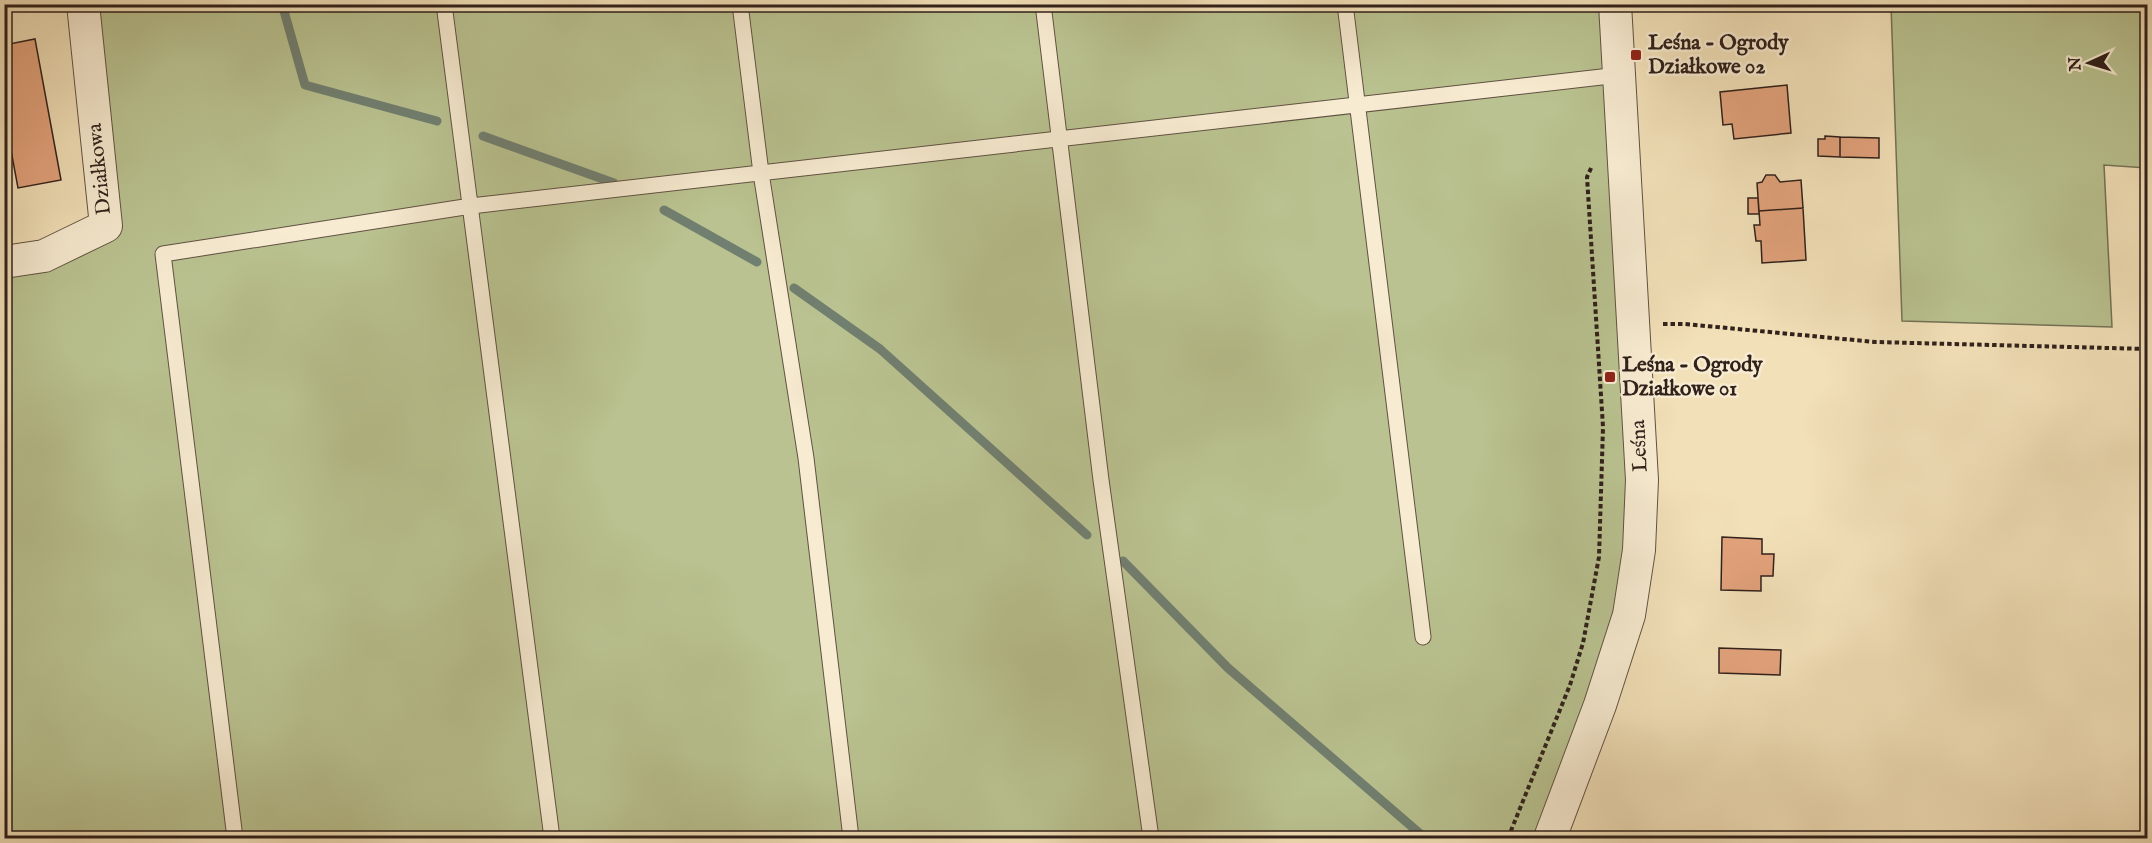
<svg xmlns="http://www.w3.org/2000/svg" width="2152" height="843" viewBox="0 0 2152 843" font-family="'IM FELL English',serif">
	<style>
		.green { fill: #b9c290; stroke: #747256; stroke-width: 1.5 }
		.lines { fill: none; stroke-linecap: round; stroke-linejoin: round }
		.stream { stroke: #717f70; stroke-width: 9 }
		.building { fill: #e2a27c; stroke: #30211b; stroke-width: 1.5 }
		.lane-casing { stroke: #605142; stroke-width: 17 }
		.street-casing { stroke: #605142; stroke-width: 34 }
		.path { stroke: #30211b; stroke-width: 4; stroke-dasharray: 4.5 3; stroke-linecap: butt }
		.lane { stroke: #f7ebd1; stroke-width: 15 }
		.street { stroke: #f7ebd1; stroke-width: 32 }
		.poi-dot { fill: #8f2418; stroke: #f7ebd1; stroke-width: 2 }
		.labels { text-anchor: middle; dominant-baseline: central; stroke-width: 5; stroke-linejoin: round; paint-order: stroke }
		.poi-label { font-size: 21px; font-weight: bold; fill: #30211b; stroke: #f7ebd1; text-anchor: start }
		.street-label { font-size: 21px; fill: #30211b; stroke: #f7ebd1 }
	</style>
	<rect width="100%" height="100%" fill="#f2e0b8"/>
	<filter id="stains"><feTurbulence type="fractalNoise" baseFrequency=".00333" numOctaves="4"/><feColorMatrix values="0 0 0 0 .2 0 0 0 0 .09 0 0 0 0 .02 0 0 0 .5 -.17"/></filter>
	<radialGradient id="worn" r=".72"><stop offset=".6" stop-color="#630" stop-opacity="0"/><stop offset="1" stop-color="#630" stop-opacity=".3"/></radialGradient>
	<!-- green -->
	<path class="green" d="M 83,5 L 1615,5 L 1639,550 L 1550,838 L 5,838 L 4,262 L 105,226 Z
		M 1891,5 L 2147,5 L 2147,168 L 2104,165 L 2112,327 L 1902,321 Z"/>
	<g class="lines">
		<!-- stream -->
		<path class="stream" d="M 282,4 L 305,85 L 437,121
			M 483,136 L 614,183
			M 664,210 L 757,262
			M 794,288 L 880,349 L 1087,535
			M 1123,561 L 1228,668 L 1425,838"/>
	</g>
	<!-- building -->
	<path class="building" d="M 35,39 L 61,180 L 18,188 L 4,113 L 4,45 Z
		M 1787,85 L 1791,133 L 1734,139 L 1732,124 L 1723,125 L 1720,92 Z
		M 1825,136 L 1840,137 L 1840,157 L 1818,156 L 1818,139 L 1825,139 Z
		M 1840,137 L 1879,138 L 1879,158 L 1840,157 Z
		M 1766,175 L 1775,175 L 1780,182 L 1801,180 L 1803,208 L 1759,211 L 1757,183 L 1762,182 Z
		M 1748,198 L 1758,198 L 1759,214 L 1748,214 Z
		M 1803,208 L 1806,260 L 1762,263 L 1761,241 L 1756,241 L 1754,225 L 1760,225 L 1759,211 Z
		M 1722,537 L 1762,539 L 1762,554 L 1774,554 L 1773,576 L 1761,576 L 1761,591 L 1721,590 Z
		M 1719,648 L 1781,650 L 1780,675 L 1719,673 Z"/>
	<g class="lines">
		<!-- lane casing -->
		<g class="lane-casing">
			<path id="lane" d="M 444,4 L 552,838
				M 740,4 L 761,173 L 806,458 L 851,838
				M 1043,4 L 1101,480 L 1151,838
				M 1345,4 L 1423,637
				M 235,838 L 163,254 L 471,206 L 1619,75"/>
		</g>
		<!-- street casing -->
		<g class="street-casing">
			<path id="street" d="M 4,262 L 44,256 L 106,226 L 83,4
				M 1550,838 L 1600,705 L 1629,615 L 1639,550 L 1642,480 L 1615,4"/>
		</g>
		<!-- path -->
		<path class="path" d="M 1663,324 L 1685,324 L 1875,342 L 2148,349
			M 1508,838 L 1570,685 L 1583,643 L 1599,557 L 1603,427 L 1587,177 L 1592,166"/>
		<!-- lane -->
		<use href="#lane" class="lane"/>
		<!-- street -->
		<use href="#street" class="street"/>
	</g>
	<!-- markers -->
	<g class="poi-dot">
		<rect x="1630" y="49" width="12" height="12" rx="3"/>
		<rect x="1604" y="371" width="12" height="12" rx="3"/>
	</g>
	<g class="labels">
		<!-- poi labels -->
		<g class="poi-label">
			<text x="1648" y="43">Leśna - Ogrody<tspan x="1648" dy="24">Działkowe 02</tspan></text>
			<text x="1622" y="365">Leśna - Ogrody<tspan x="1622" dy="24">Działkowe 01</tspan></text>
		</g>
		<!-- street labels -->
		<g class="street-label">
			<text transform="translate(100 169) rotate(-96)">Działkowa</text>
			<text transform="translate(1640 446) rotate(-93)">Leśna</text>
		</g>
	</g>
	<!-- margin -->
	<rect width="2152" height="843" fill="none" stroke="#f2e0b8" stroke-width="24"/>
	<rect x="6" y="6" width="2140" height="831" fill="none" stroke="#30211b" stroke-width="3"/>
	<rect x="12" y="12" width="2128" height="819" fill="none" stroke="#30211b" stroke-width="1.5"/>
	<!-- north arrow -->
	<g transform="translate(2089 63) rotate(266)" stroke="#f7ebd1" stroke-width="4.5" paint-order="stroke">
	<path d="M0-4.5L10 22L0 15L-10 22Z" fill="#30211b"/>
	<text y="-9" font-size="16" font-weight="bold" text-anchor="middle" fill="#30211b">N</text>
	</g>
	<rect width="100%" height="100%" filter="url(#stains)"/>
	<rect width="100%" height="100%" fill="url(#worn)"/>
</svg>
